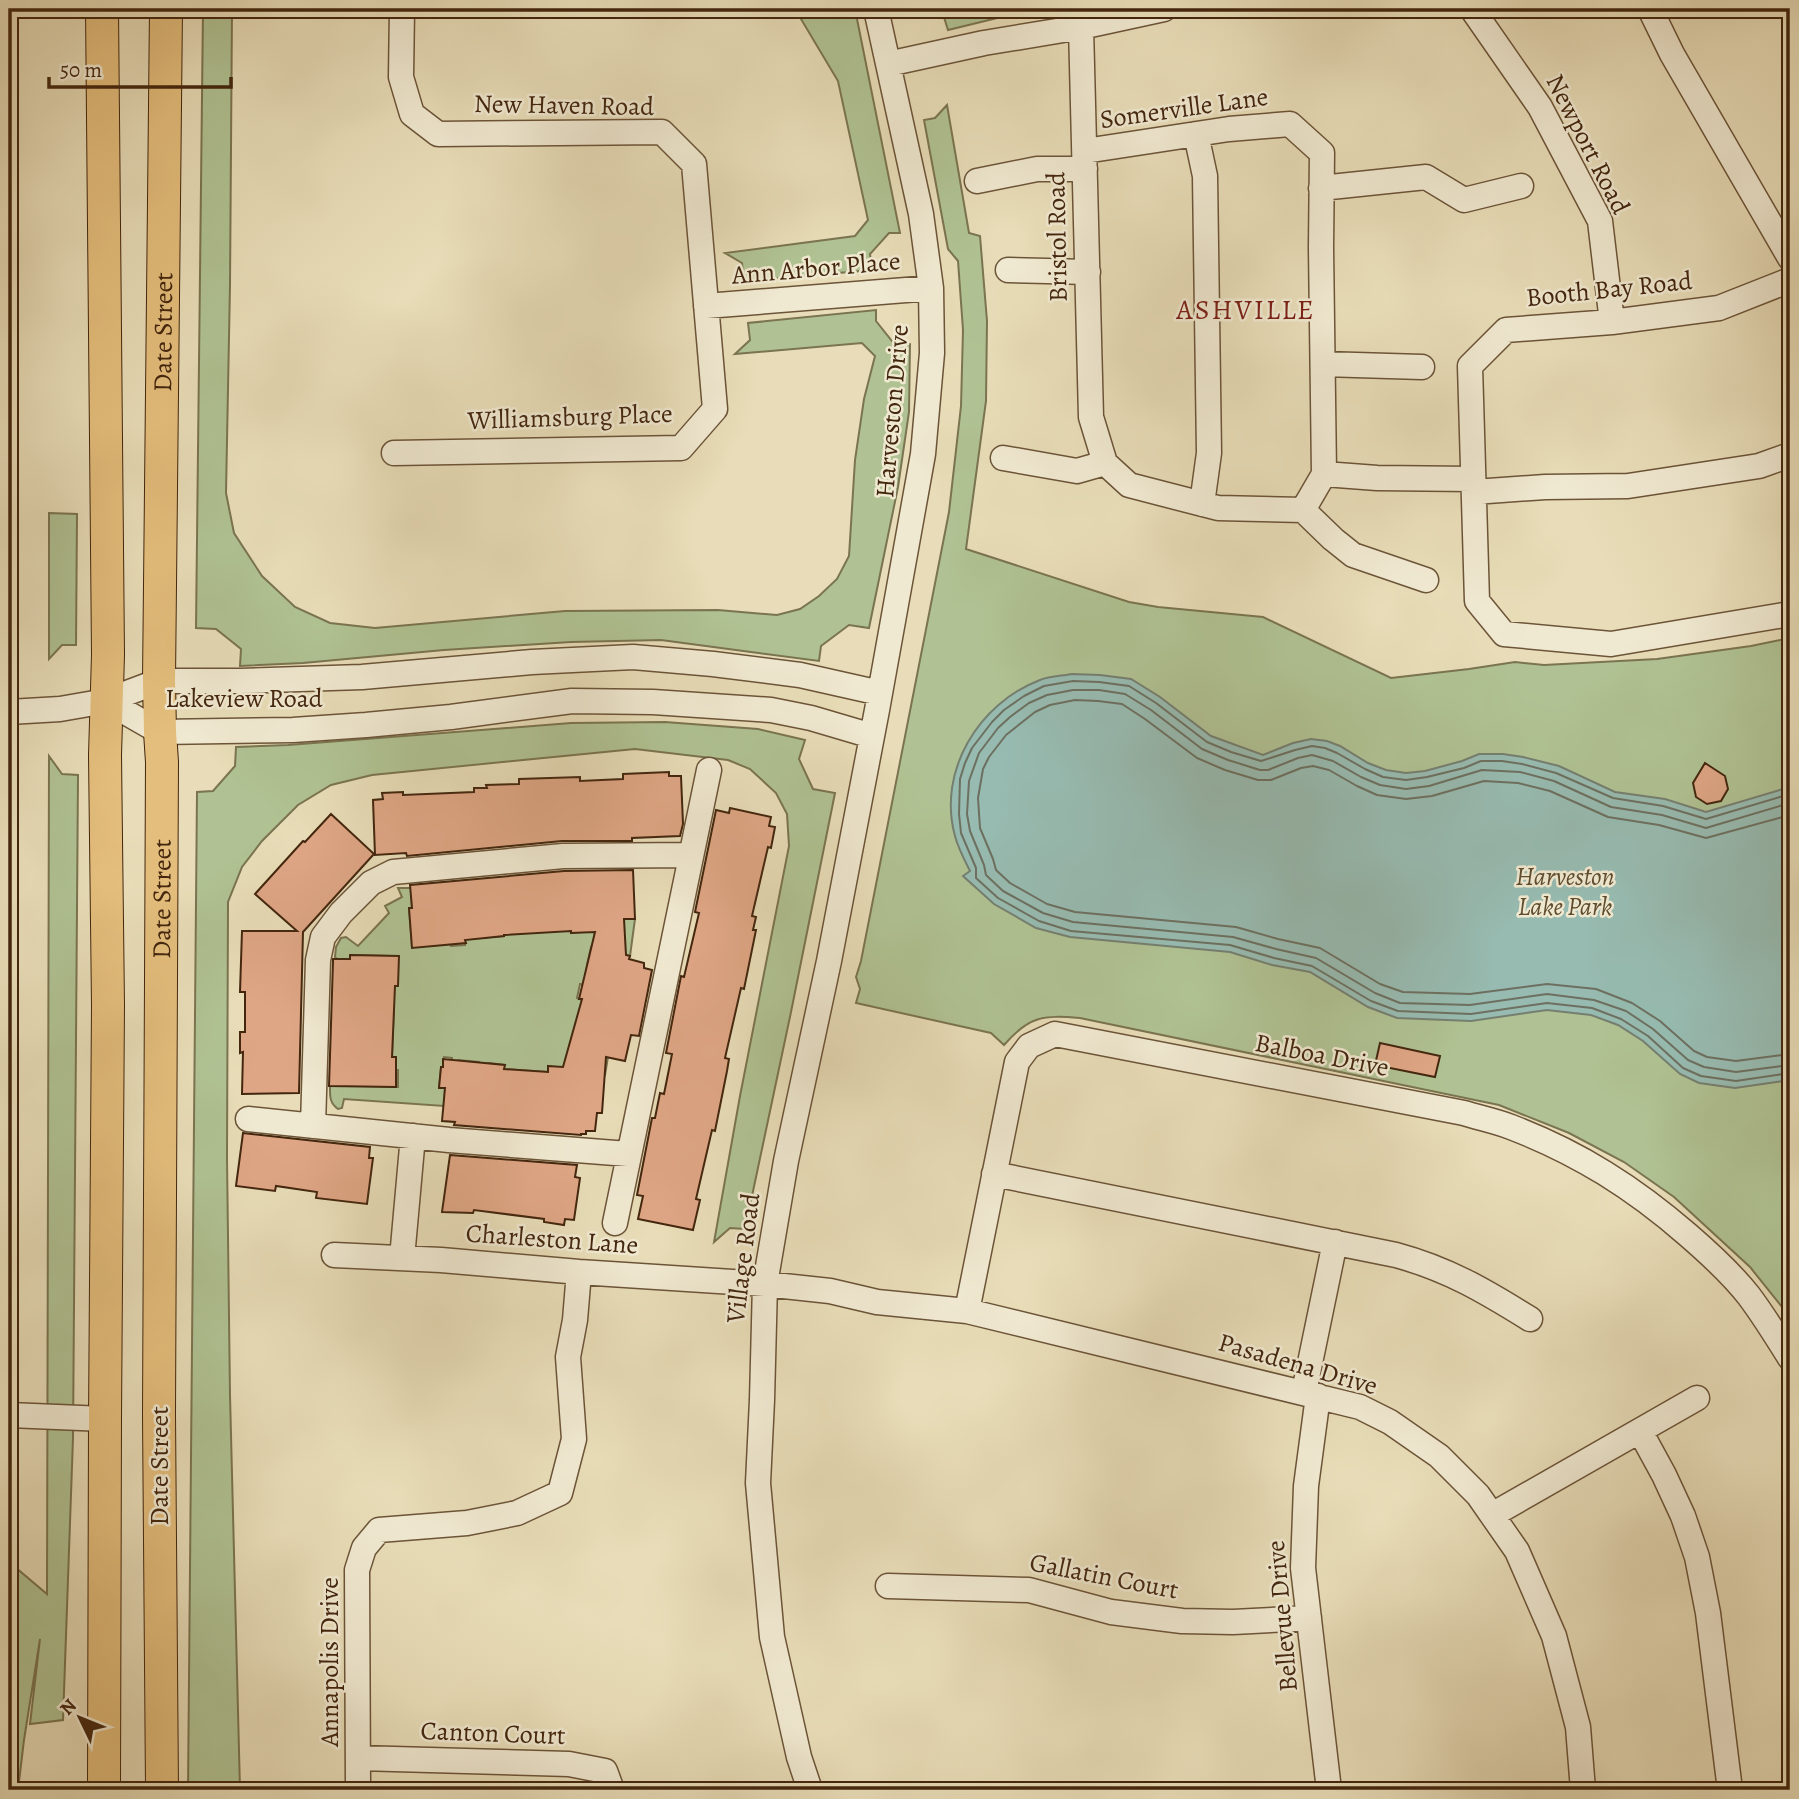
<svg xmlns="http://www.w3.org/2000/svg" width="1799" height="1799" viewBox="0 0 1799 1799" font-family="Alegreya,serif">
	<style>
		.green { fill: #b0c293; stroke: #7a7450; stroke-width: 2 }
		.water { fill: #97bbb1; stroke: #757f70; stroke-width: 2 }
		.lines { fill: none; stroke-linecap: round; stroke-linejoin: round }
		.shore { stroke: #6d7060; stroke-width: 2 }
		.building { fill: #dfa685; stroke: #43260e; stroke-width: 2 }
		.minor-casing { stroke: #6c5438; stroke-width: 27 }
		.major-casing { stroke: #43260e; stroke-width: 34 }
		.minor { stroke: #f0e9d1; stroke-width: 24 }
		.major { stroke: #e4be7c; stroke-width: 32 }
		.labels { text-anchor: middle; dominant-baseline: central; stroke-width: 5; stroke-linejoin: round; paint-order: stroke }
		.street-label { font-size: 26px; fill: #43260e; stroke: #f0e9d1 }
		.park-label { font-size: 26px; font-style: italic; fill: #5e4d2f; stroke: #f0e9d1 }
		.neighbourhood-label { font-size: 28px; letter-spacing: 2px; fill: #7a1f14; stroke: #f0e9d1 }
	</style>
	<rect width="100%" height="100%" fill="#e8ddb8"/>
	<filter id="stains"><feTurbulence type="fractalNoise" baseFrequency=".00286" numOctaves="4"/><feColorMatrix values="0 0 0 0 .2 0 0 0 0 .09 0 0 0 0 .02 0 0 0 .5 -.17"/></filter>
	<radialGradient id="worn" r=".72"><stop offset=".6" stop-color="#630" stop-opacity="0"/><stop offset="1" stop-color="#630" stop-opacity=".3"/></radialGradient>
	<!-- green -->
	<path class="green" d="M 203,9 L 232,9 L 230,285 L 226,493 L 234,533 L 262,576 L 295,607 L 330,623 L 375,628 L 565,611 L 718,610 L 777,615 L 800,609 L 819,596 L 837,579 L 849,556 L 855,460 L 864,399 L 875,356 L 862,343 L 735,354 L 750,340 L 748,323 L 876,310 L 876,321 L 892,341 L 910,344 L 909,412 L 898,487 L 869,628 L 849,625 L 821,646 L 819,661 L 661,640 L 571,642 L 444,650 L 303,663 L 240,666 L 241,649 L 216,629 L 196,628 Z
		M 797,9 L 855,9 L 900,233 L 889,233 L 870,254 L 872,270 L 744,281 L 742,263 L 725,253 L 855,236 L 868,220 L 838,81 L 798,14 Z
		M 930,9 L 1017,9 L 1018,13 L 948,30 L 943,14 Z
		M 947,105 L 969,233 L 980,236 L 987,321 L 986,401 L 966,549 L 1129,602 L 1158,607 L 1263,617 L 1391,678 L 1469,669 L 1515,662 L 1544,665 L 1657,659 L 1751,646 L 1790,638 L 1790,1317 L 1750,1267 L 1674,1197 L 1624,1162 L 1569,1133 L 1499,1105 L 1080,1018 C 1043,1015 1029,1016 1004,1045 L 991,1033 L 856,1003 L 860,989 L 856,977 L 861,961 L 949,512 L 961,406 L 963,330 L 958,261 L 948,249 L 924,120 L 935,118 Z
		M 49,513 L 77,514 L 76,645 L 62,645 L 49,659 Z
		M 665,722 L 758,729 L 805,740 L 799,759 L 813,789 L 835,793 L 791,1012 L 745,1229 L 730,1228 L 714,1242 L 740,1096 L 789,846 L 787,814 L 776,793 L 750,769 L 728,760 L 635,749 L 372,775 L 331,785 L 298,805 L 262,841 L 242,867 L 228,902 L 227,1158 L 230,1395 L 240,1790 L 188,1790 L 197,792 L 213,791 L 235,766 L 236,747 L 288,745 L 571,723 Z
		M 49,756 L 62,774 L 78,775 L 73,1438 L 63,1720 L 30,1724 L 40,1639 L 24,1740 L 18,1790 L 9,1790 L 9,1562 L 47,1594 Z
		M 398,888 L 416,888 L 416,892 L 411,892 L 412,908 L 409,908 L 412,947 L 450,942 L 451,946 L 465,945 L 465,939 L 504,936 L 503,930 C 528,933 546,933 571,928 L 571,933 L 624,926 L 624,919 L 635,919 L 630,956 L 591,947 L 587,965 L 585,985 L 580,984 L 577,998 L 582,1000 L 608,1057 L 605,1075 L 548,1066 L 548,1072 L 504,1069 L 504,1065 L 489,1063 L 479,1067 L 479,1062 L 458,1060 L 452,1064 L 452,1058 L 444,1057 L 443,1067 L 441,1068 L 439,1087 L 445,1088 L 444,1106 L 344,1099 L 342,1108 L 338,1109 C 329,1103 330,1095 330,1085 L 398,1087 L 398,1070 L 396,1070 L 396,1057 L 392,1057 L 394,1004 L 393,956 L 351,955 L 350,959 L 337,959 L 335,957 L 336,947 L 341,938 L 346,937 L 358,946 L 389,913 L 385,906 L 402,897 Z"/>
	<!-- water -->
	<path class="water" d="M 1072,674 L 1100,675 L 1131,679 L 1160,697 L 1211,736 L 1263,755 L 1293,743 L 1311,739 L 1327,741 L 1340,746 L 1368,763 L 1386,770 L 1406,773 L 1425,771 L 1462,761 L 1479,754 L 1503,754 L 1523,757 L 1559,766 L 1615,792 L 1665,799 L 1706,812 L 1790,787 L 1790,1080 L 1735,1088 L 1699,1083 L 1680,1074 L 1643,1041 L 1618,1025 L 1591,1015 L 1547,1010 L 1471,1021 L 1397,1018 L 1368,1007 L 1310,972 L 1272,965 L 1230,952 L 1070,937 L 1036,928 L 994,904 L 963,876 L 970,871 C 964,859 958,848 955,836 C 937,771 979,703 1040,680 C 1050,676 1062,676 1072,674 Z"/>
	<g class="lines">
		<!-- shore -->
		<path class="shore" d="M 1790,794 L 1706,819 L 1663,806 L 1613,798 L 1556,773 L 1522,764 L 1502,761 L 1481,761 L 1464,768 L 1427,777 L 1406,780 L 1383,777 L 1365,769 L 1337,753 L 1325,748 L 1312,746 L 1295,750 L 1261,761 L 1231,752 L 1207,742 L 1156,703 L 1129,686 L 1099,682 L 1073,681 L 1044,686 L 1024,696 L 1004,710 L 992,722 L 972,748 L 965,763 L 960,779 L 959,814 L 961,833 L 976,868 L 976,878 L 998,898 L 1039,921 L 1071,931 L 1230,945 L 1274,958 L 1312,966 L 1371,1001 L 1398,1011 L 1471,1014 L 1547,1003 L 1592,1008 L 1621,1019 L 1648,1036 L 1683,1068 L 1701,1076 L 1736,1081 L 1790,1073
			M 1790,803 L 1706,828 L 1662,815 L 1611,807 L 1554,781 L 1520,772 L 1482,770 L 1429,786 L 1406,789 L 1380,785 L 1361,777 L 1333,761 L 1312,755 L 1298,758 L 1268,770 L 1260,770 L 1228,760 L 1202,749 L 1151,710 L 1125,694 L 1099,690 L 1073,690 L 1047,695 L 1029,703 L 1010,717 L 998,728 L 979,753 L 969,781 L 967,814 L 970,831 L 984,865 L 986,875 L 1003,891 L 1043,913 L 1073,922 L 1233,937 L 1276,949 L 1316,958 L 1375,993 L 1400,1003 L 1470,1005 L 1547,994 L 1594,1000 L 1626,1011 L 1653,1029 L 1688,1060 L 1704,1067 L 1736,1072 L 1790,1065
			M 1790,815 L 1706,838 L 1659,825 L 1608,817 L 1550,791 L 1518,783 L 1484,781 L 1432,796 L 1406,799 L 1377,795 L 1357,786 L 1329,770 L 1313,766 L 1301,768 L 1271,780 L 1258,780 L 1225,770 L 1197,758 L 1145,719 L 1122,704 L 1098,701 L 1075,700 L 1050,705 L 1035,712 L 1006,735 L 989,757 L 983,769 L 978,798 L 980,828 L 993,859 L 996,870 L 1010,883 L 1047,904 L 1075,912 L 1236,927 L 1278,939 L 1320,948 L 1380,984 L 1403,992 L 1470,994 L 1547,984 L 1596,989 L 1632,1003 L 1660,1021 L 1694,1051 L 1707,1057 L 1736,1061 L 1790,1054"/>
	</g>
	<!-- building -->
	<path class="building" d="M 1705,763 L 1725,776 L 1728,789 L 1721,801 L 1707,804 L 1696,797 L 1693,783 Z
		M 669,772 L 669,776 L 681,776 L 683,824 L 680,836 L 632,838 L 632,841 L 562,841 L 407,856 L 406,853 L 375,855 L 373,800 L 383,799 L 382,793 L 403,792 L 403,795 L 474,792 L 474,788 L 487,788 L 486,785 L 519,784 L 519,779 L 580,777 L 580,781 L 623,779 L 623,774 Z
		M 730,808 L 771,817 L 769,826 L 775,827 L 771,848 L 768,847 L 752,916 L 756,917 L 753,930 L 756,930 L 744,989 L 741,988 L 725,1058 L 729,1059 L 727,1071 L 715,1131 L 712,1130 L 696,1199 L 700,1200 L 693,1230 L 638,1219 L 643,1196 L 637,1195 L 652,1118 L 655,1118 L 660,1093 L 664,1094 L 672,1054 L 666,1053 L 681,976 L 684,977 L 699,913 L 695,912 L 716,810 L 729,813 Z
		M 331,814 L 374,854 L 303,932 L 299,1093 L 242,1094 L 243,1052 L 240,1053 L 240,1032 L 245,1032 L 245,992 L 240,992 L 242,931 L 297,931 L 255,894 L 303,841 L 305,842 Z
		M 633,870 L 635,919 L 624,919 L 626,955 L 630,956 L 629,959 L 644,963 L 644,968 L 652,970 L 639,1036 L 631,1035 L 625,1061 L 606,1057 L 602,1113 L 597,1113 L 595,1131 L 586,1131 L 586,1134 L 581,1134 L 581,1135 L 454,1125 L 455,1122 L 442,1121 L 445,1088 L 439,1088 L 441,1067 L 443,1067 L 443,1059 L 505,1065 L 504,1069 L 548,1072 L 548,1066 L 563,1067 L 582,999 L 579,999 L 595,932 L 571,933 L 571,931 L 504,935 L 504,936 L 465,940 L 466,943 L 412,948 L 409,908 L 412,908 L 410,885 L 564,871 Z
		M 350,955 L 399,956 L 398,986 L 395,986 L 392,1057 L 396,1057 L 396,1087 L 329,1086 L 333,962 L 333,959 L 350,959 Z
		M 1380,1043 L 1440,1056 L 1435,1077 L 1375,1065 Z
		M 243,1133 L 370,1147 L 369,1158 L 373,1158 L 367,1204 L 316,1198 L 317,1192 L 276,1186 L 275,1191 L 236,1186 Z
		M 450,1155 L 577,1165 L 575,1177 L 580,1178 L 574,1220 L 565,1219 L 564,1225 L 544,1222 L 544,1219 L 474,1210 L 473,1213 L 442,1212 Z"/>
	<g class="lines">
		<!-- minor casing -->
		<g class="minor-casing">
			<path id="minor" d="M 1077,9 L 1081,27 L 1091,417 L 1105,463 L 1129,485 L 1218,508 L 1303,510
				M 1472,9 L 1540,107 L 1600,221 L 1612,322
				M 1650,9 L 1672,54 L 1790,258
				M 888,64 L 984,43 L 1081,27 L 1164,9
				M 1196,134 L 1205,176 L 1209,453 L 1202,504
				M 1085,151 L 1229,129 L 1290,124 L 1322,153 L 1321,247 L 1324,474 L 1303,510
				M 977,181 L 1037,169 L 1085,169
				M 1321,188 L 1426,177 L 1464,200 L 1521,186
				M 1008,270 L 1088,272
				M 1790,280 L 1719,308 L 1612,322 L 1506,330 L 1470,366 L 1477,601 L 1504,634 L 1611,644 L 1790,614
				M 706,306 L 931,288
				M 1323,364 L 1422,367
				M 394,453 L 681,448 L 715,409 L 694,164 L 662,132 L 438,134 L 412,114 L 401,77 L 402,9
				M 1003,458 L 1077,471 L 1105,463
				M 1324,474 L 1377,478 L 1473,479
				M 1474,492 L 1545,487 L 1628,486 L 1759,466 L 1790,455
				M 1303,510 L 1333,539 L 1353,555 L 1426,580
				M 106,701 L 160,732 L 293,730 L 366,725 L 451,717 L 572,701 L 653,702 L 771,710 L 811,718 L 872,736
				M 9,712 L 60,709 L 106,701 L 159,681 L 241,681 L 362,677 L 532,662 L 633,657 L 713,664 L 800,675 L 880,693
				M 248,1119 L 449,1140 L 628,1154
				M 313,1126 L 318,960 L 323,937 L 341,913 L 371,883 L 393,872 L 563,856 L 691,855
				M 994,1174 L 1396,1255 C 1448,1269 1485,1291 1530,1319
				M 615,1223 L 709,770
				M 334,1255 L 441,1260 L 579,1272 L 765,1284 L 830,1291 L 877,1302 L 967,1311 L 1360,1407 L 1390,1422 L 1439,1456 L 1478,1495 L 1517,1551 L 1554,1636 L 1578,1727 L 1583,1790
				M 402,1258 L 413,1136
				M 967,1311 L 1017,1062 L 1029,1046 L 1055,1034 L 1464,1113 C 1480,1118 1496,1121 1511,1127 C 1579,1153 1634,1188 1688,1235 C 1710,1254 1731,1273 1749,1296 C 1764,1316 1777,1337 1790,1358
				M 1304,1392 L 1335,1242
				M 1318,1396 L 1306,1486 L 1303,1568 L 1329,1790
				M 9,1415 L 105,1419
				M 1640,1431 L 1664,1475 L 1683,1516 L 1697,1557 L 1708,1613 L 1730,1790
				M 1492,1515 L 1697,1398
				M 888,1586 L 1029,1590 L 1111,1612 L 1182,1621 L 1233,1622 L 1309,1618
				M 358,1758 L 569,1764 L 605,1771 L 612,1790
				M 358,1790 L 357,1570 L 364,1548 L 379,1530 L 467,1523 L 517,1513 L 560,1493 L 574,1439 L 568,1357 L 575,1320 L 579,1272
				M 810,1790 L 799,1757 L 772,1637 L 758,1483 L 762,1400 L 765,1284 L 786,1161 L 829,961 L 877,710 L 923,454 L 932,353 L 931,288 L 921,214 L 876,9"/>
		</g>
		<!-- major casing -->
		<g class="major-casing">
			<g id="major">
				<path d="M 102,9 L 108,655 L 105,755 L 108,1005 L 105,1419 L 104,1790"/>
				<path id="s1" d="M 162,1790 L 159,1415 L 162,762 L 160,732 L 159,681 L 166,9"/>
			</g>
		</g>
		<!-- minor -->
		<use href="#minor" class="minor"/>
		<!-- major -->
		<use href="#major" class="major"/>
	</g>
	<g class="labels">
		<!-- street labels -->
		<g class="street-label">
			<text transform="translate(564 105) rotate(1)">New Haven Road</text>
			<text transform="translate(1184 108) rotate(-8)">Somerville Lane</text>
			<text transform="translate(1588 144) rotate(63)">Newport Road</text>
			<text transform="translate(1057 237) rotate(-91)">Bristol Road</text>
			<text transform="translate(816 268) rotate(-5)">Ann Arbor Place</text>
			<text transform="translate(1609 289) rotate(-6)">Booth Bay Road</text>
			<text stroke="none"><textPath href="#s1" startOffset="1458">Date Street</textPath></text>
			<text transform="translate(892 411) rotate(-85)">Harveston Drive</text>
			<text transform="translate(570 417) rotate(-2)">Williamsburg Place</text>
			<text x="244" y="698">Lakeview Road</text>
			<text stroke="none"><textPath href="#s1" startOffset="891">Date Street</textPath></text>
			<text transform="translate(1322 1055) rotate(11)">Balboa Drive</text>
			<text transform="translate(552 1239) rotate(4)">Charleston Lane</text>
			<text transform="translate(743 1258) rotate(-83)">Village Road</text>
			<text transform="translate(1298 1364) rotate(16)">Pasadena Drive</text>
			<text transform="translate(159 1466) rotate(-90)">Date Street</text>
			<text transform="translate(1104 1576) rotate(11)">Gallatin Court</text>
			<text transform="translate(1282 1616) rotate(-95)">Bellevue Drive</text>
			<text transform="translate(329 1662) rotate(-90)">Annapolis Drive</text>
			<text transform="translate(493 1733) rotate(2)">Canton Court</text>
		</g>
		<!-- park labels -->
		<g class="park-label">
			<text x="1565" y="876">Harveston<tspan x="1565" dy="30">Lake Park</tspan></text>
		</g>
		<!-- neighbourhood labels -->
		<g class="neighbourhood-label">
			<text x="1246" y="310">ASHVILLE</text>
		</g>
	</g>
	<!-- margin -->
	<rect width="1799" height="1799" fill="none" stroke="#e8ddb8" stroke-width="35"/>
	<rect x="10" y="10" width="1778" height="1778" fill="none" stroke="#43260e" stroke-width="3.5"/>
	<rect x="18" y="18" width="1764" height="1764" fill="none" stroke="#43260e" stroke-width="2"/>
	<!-- north arrow -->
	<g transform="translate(80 1718) rotate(313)" stroke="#f0e9d1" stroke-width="5" paint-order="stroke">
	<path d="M0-5L12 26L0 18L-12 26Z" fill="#43260e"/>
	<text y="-10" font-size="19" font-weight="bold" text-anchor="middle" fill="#43260e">N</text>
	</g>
	<!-- scale -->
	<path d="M49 77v10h182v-10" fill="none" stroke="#43260e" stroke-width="3.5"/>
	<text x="60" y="77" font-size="21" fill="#43260e" stroke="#f0e9d1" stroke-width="5" paint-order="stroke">50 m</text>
	<rect width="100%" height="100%" filter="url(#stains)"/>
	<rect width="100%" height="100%" fill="url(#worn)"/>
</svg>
